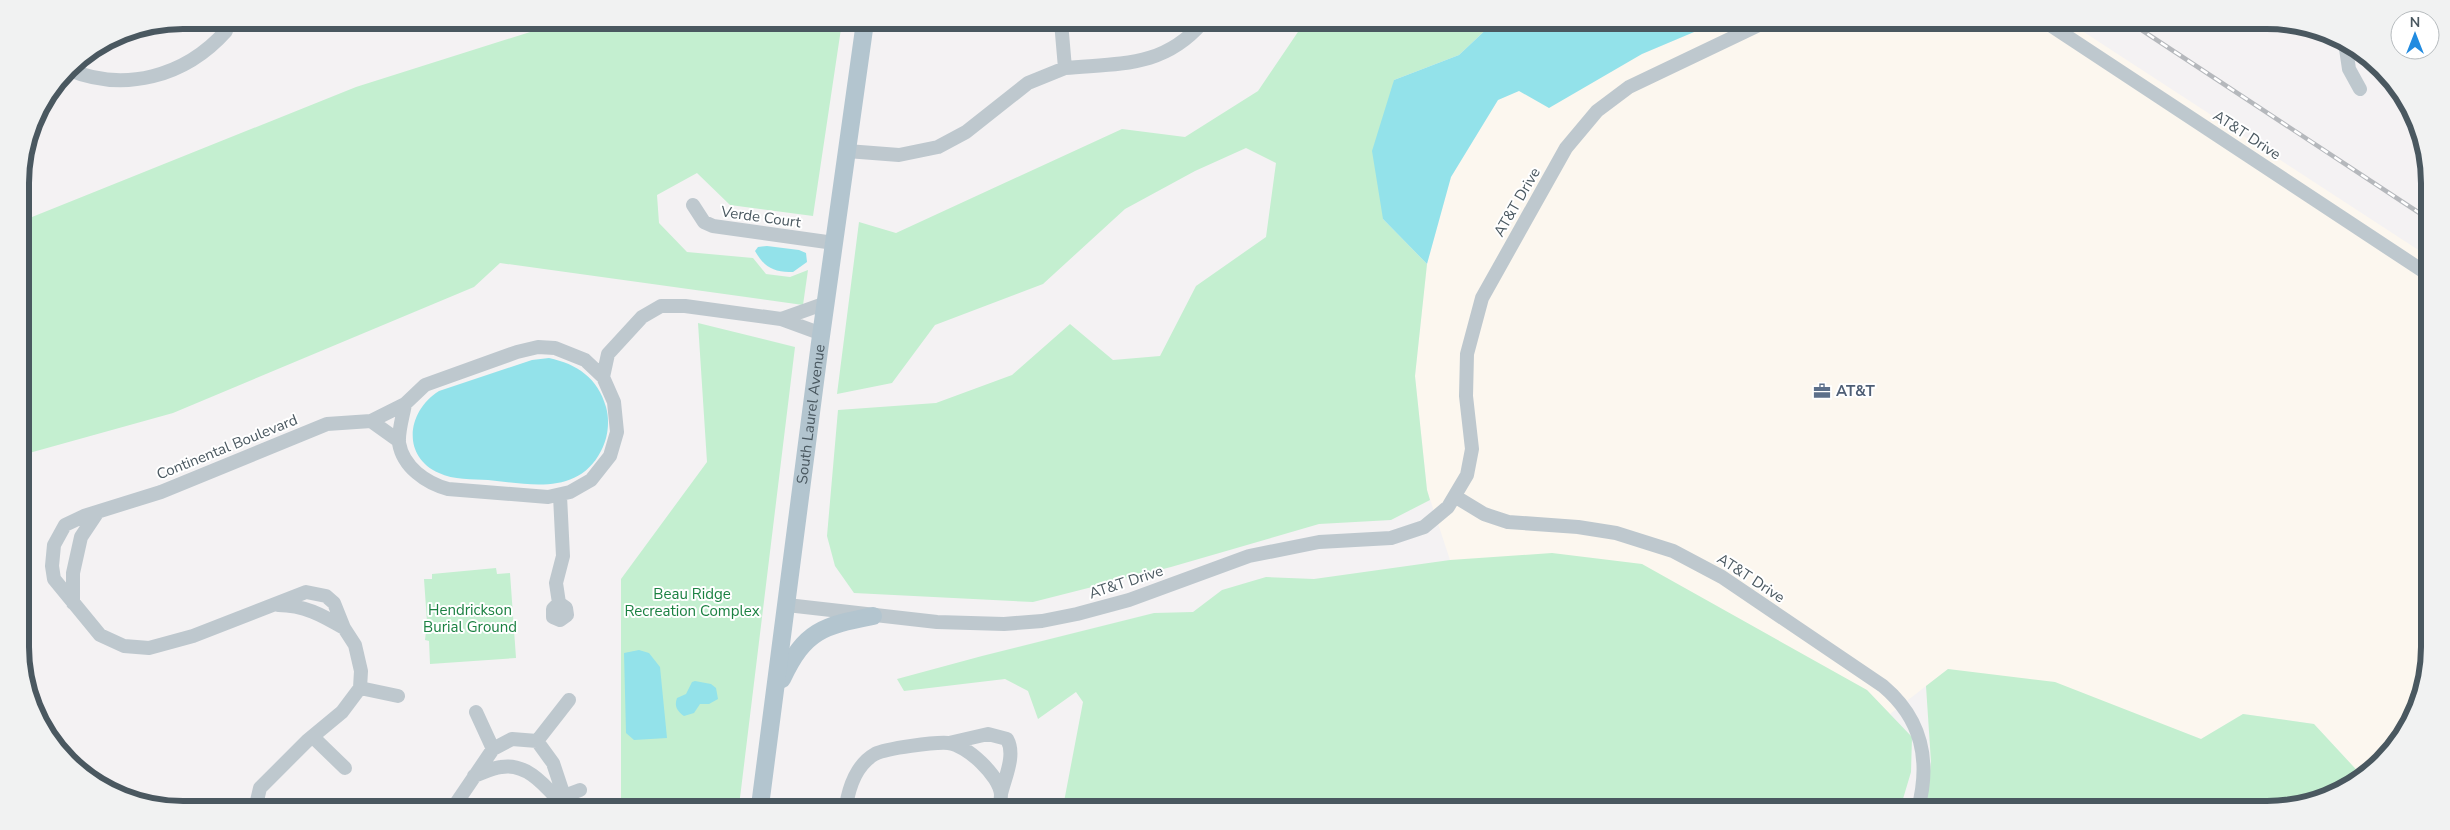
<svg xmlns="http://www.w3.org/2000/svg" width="2450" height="830" viewBox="0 0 2450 830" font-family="'Nunito Sans',sans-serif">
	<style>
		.commercial { fill: #fcf7ef }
		.green { fill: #c4efd0 }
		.water { fill: #93e2ea }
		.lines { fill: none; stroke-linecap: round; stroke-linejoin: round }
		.minor { stroke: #bec8ce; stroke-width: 14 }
		.major { stroke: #b3c5cf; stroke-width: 18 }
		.rail-casing { stroke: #b5b8bc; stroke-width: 4.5 }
		.rail { stroke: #fff; stroke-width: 2.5; stroke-dasharray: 8; stroke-linecap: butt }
		.labels { text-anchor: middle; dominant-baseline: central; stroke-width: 4; stroke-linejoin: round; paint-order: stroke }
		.street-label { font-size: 15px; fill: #4a5860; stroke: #fff }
		.service-label { font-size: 15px; font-weight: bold; fill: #4e5e75; stroke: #fff; text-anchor: start }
		.park-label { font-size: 15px; fill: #1b8142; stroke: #fff }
		.rim { fill: none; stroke: #4a5860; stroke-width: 6 }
	</style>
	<rect width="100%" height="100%" fill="#f4f2f3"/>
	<!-- commercial -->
	<path class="commercial" d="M 1713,24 L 2073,25 L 2426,255 L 2424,689 L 2403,737 L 2366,776 L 2364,778 L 2314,724 L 2243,714 L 2201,739 L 2172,728 L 1948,669 L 1890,714 L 1867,690 L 1450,560 L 1427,490 L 1415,376 L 1427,264 L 1451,177 L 1498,100 L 1518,91 L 1642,54 Z"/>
	<!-- green -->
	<path class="green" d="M 565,21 L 842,22 L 813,216 L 730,205 L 697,173 L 657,195 L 659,223 L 687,252 L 753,258 L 766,274 L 790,277 L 808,270 L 803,305 L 500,263 L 474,287 L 173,413 L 22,455 L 21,204 L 32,217 L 356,87 Z
		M 1304,23 L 1493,23 L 1459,55 L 1394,80 L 1383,219 L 1427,264 L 1415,376 L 1427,490 L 1430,500 L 1391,520 L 1319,524 L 1171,567 L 1033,602 L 854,593 L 835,566 L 827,536 L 838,410 L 936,403 L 1012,375 L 1070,324 L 1113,360 L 1160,356 L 1196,286 L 1266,237 L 1276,163 L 1246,148 L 1195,171 L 1125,209 L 1043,284 L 935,325 L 892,383 L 837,394 L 859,222 L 896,233 L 1122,129 L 1185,137 L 1258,91 Z
		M 698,323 L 795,347 L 739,806 L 618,806 L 621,802 L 621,579 L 707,462 Z
		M 1552,553 L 1642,564 L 1867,690 L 1912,737 L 1911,772 L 1900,809 L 1063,807 L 1083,702 L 1076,692 L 1038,719 L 1028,691 L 1005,679 L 904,691 L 897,679 L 982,656 L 1154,613 L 1193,612 L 1222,590 L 1266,577 L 1314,579 L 1450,560 Z
		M 496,568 L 497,574 L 510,573 L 516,658 L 430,664 L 429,641 L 425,640 L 427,622 L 424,579 L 432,579 L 432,574 Z
		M 1948,669 L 2055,682 L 2201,739 L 2243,714 L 2314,724 L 2364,778 L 2329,798 L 2277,810 L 1926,809 L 1931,762 L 1926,686 Z"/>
	<!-- water -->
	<path class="water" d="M 1493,23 L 1713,24 L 1642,54 L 1549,108 L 1519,91 L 1498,100 L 1451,177 L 1427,264 L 1383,219 L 1372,151 L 1394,80 L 1459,55 Z
		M 767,246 L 799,250 L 806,253 L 807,262 L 793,272 C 774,273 764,267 755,251 L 758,247 Z
		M 549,358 C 577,364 598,378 606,407 C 610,421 608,438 601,451 C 578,496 529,484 488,480 C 473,479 453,480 439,473 C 401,456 407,411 439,391 L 532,360 Z
		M 639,650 L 649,653 L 660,667 L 667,738 L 634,740 L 626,733 L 624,653 Z
		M 695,681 L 711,684 L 716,688 L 718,699 L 709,704 L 700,704 L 694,713 L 684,716 C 677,711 674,706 677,698 L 686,694 L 692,682 Z"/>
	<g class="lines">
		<!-- minor -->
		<path class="minor" d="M 1061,22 L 1065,68 C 1119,63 1163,68 1202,23
			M 2050,25 L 2426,273
			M 2345,42 L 2349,69 L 2360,89
			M 67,69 C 124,93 185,77 226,31
			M 847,151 L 899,155 L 938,147 L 966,132 L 1028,83 L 1065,68
			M 693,205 L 704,222 L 713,226 L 834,243
			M 822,334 L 781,319 L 826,303
			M 603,377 L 608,354 L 642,317 L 661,306 L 685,306 L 781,319
			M 371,421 L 399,441
			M 1456,497 L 1484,514 L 1508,522 L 1578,527 L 1616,533 L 1673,551 L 1722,577 L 1883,686 C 1922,719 1931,760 1918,809
			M 73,603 L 73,573 L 81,537 L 97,513
			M 559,603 L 566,608 L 567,615 L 560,620 L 553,617 L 553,609 L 559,603 L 556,583 L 563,556 L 560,496
			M 278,605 C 304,605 322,615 344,628
			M 787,605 L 937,622 L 1004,624 L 1042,621 L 1077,614 L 1129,600 L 1249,556 L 1319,542 L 1391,538 L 1424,527 L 1448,507 L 1467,475 L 1472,449 L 1466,396 L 1467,354 L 1482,298 L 1566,148 L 1597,111 L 1629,87 L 1761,24
			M 360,688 L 398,696
			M 476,712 L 493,749
			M 313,737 L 345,768
			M 537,741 L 569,700
			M 949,743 L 988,734 L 1007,739 C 1016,755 1005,777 1001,794
			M 474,776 C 483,773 492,768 501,767 C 528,762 547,788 563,805
			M 564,796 L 580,790
			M 256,805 L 260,788 L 307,741 L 342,712 L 360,688 L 361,671 L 355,645 L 344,628 L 334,603 L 326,596 L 306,592 L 193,636 L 149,648 L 124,646 L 100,635 L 54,579 L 52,566 L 54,545 L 65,525 L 84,516 L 161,492 L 327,424 L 371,421 L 405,404 L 425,385 L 517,352 L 538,347 L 555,348 L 585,360 L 603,377 L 614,402 L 617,432 L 610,456 L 591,480 L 570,492 L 548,497 L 448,489 C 426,483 403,467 399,443 C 398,431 403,416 405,404
			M 455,805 L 493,749 L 512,739 L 537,741 L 553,763 L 567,805
			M 846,806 C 849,787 857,764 875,754 C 887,748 935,742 948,743 C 967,745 1000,776 1001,795 C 1001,799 1000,803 999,806"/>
		<!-- major -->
		<g class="major">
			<path d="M 782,679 C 805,630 823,626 873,616"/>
			<path id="s1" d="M 760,806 L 820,343 L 865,22"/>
		</g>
		<!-- rail casing -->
		<g class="rail-casing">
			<path id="rail" d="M 2134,25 L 2427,218"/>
		</g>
		<!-- rail -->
		<use href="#rail" class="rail"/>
	</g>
	<!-- icons -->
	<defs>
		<g id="office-bare" transform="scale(1.35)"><path d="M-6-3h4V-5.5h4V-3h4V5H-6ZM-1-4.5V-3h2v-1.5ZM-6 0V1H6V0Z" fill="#5c6f8a" stroke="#fff" stroke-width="2.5" paint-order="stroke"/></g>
	</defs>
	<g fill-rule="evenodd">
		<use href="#office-bare" x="1822" y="391"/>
	</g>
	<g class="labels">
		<!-- street labels -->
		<g class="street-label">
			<text transform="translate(2247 135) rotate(33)">AT&amp;T Drive</text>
			<text transform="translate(1517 202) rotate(-60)">AT&amp;T Drive</text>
			<text transform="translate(761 217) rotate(8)">Verde Court</text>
			<text stroke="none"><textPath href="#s1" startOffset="395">South Laurel Avenue</textPath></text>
			<text transform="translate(227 447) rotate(-22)">Continental Boulevard</text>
			<text transform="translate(1751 578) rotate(33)">AT&amp;T Drive</text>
			<text transform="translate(1126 582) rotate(-18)">AT&amp;T Drive</text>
		</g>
		<!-- service labels -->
		<g class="service-label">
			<text x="1836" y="391">AT&amp;T</text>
		</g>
		<!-- park labels -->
		<g class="park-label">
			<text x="692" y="594">Beau Ridge<tspan x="692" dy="17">Recreation Complex</tspan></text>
			<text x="470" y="610">Hendrickson<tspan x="470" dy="17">Burial Ground</tspan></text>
		</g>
	</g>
	<!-- crop -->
	<path d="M0 0H2450V830H0ZM183 29H2267A154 154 0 0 1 2421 183V647A154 154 0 0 1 2267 801H183A154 154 0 0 1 29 647V183A154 154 0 0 1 183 29Z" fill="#f1f2f2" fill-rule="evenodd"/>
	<path class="rim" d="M183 29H2267A154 154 0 0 1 2421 183V647A154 154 0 0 1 2267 801H183A154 154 0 0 1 29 647V183A154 154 0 0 1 183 29Z"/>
	<!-- north arrow -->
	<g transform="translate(2415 35)"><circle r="24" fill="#ffffff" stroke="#b7bcbf"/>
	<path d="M0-4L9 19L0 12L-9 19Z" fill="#218be0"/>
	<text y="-8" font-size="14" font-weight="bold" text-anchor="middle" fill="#4a5860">N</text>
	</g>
</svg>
